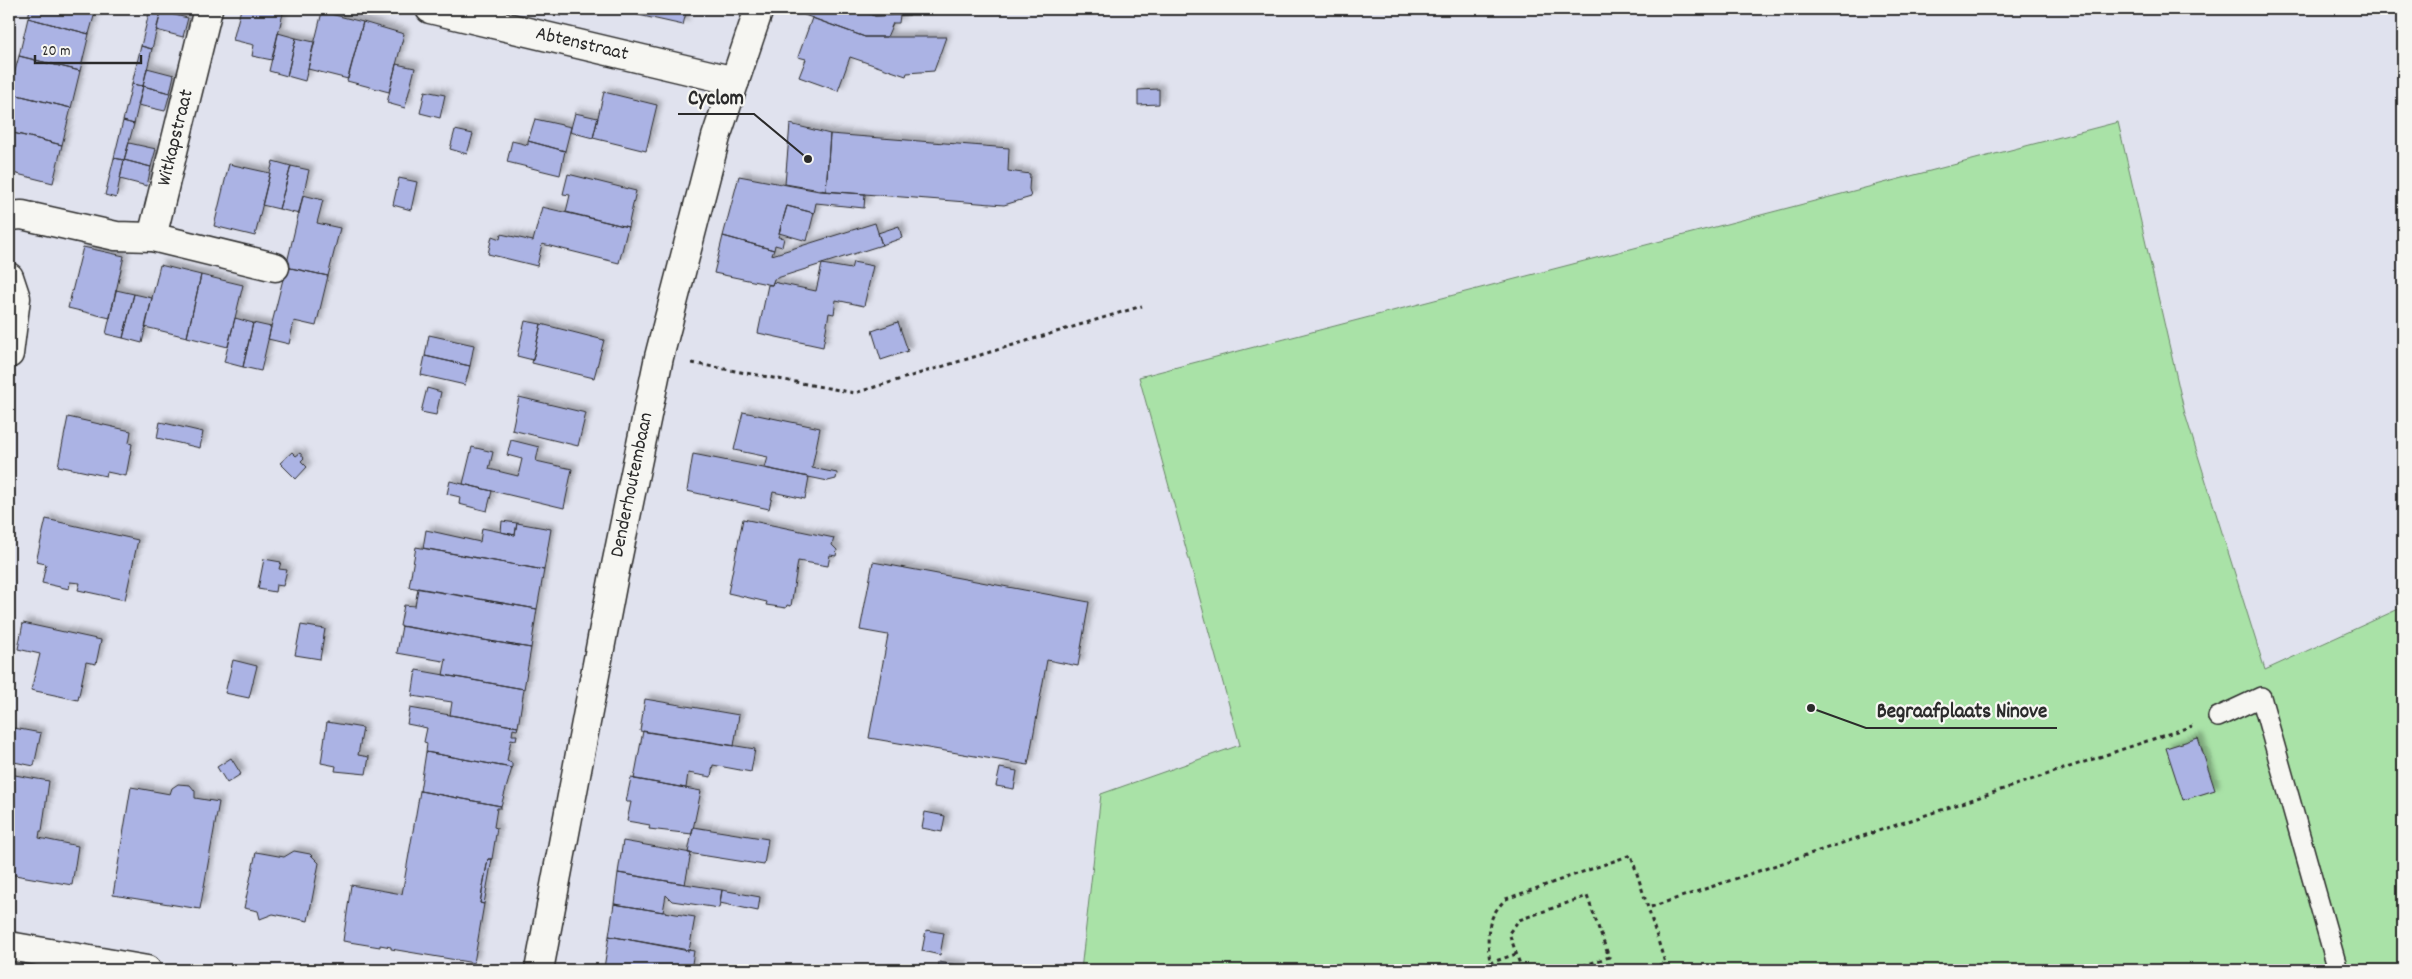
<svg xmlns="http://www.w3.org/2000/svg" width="2412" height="979" viewBox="0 0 2412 979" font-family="Dekko,sans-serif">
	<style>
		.green { fill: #a9e2a7; stroke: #6a8669 }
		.building { fill: #abb3e4; stroke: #2b2b2b; filter: url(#shadow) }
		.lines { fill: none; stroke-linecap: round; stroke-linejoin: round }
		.lane-casing { stroke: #2b2b2b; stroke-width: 22 }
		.street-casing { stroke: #2b2b2b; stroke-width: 31 }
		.secondary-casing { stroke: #2b2b2b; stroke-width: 31 }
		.path { stroke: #2b2b2b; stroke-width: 3; stroke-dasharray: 4 4; stroke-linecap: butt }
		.lane { stroke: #f6f6f2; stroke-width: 19 }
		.street { stroke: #f6f6f2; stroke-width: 28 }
		.secondary { stroke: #f6f6f2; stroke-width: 28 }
		.labels { text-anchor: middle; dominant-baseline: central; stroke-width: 4.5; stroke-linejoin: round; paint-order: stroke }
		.street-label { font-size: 20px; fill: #2b2b2b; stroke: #f6f6f2 }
		.leader { fill: none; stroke: #2b2b2b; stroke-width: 2 }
		.callout-dot { fill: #2b2b2b; stroke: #f6f6f2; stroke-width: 2 }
		.callout-label { font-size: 21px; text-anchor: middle; font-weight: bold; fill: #2b2b2b; stroke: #f6f6f2; stroke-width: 4.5; stroke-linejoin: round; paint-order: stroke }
	</style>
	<defs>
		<filter id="shadow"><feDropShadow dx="4.5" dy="-4.5" stdDeviation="2.5" flood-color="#0004"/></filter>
	</defs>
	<rect width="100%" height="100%" fill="#e0e2ee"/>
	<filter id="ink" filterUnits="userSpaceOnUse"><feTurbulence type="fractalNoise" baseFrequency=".02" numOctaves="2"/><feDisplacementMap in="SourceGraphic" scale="10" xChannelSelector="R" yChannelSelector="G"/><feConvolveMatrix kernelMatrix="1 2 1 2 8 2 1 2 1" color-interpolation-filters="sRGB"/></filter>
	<g filter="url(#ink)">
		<!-- green -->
		<path class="green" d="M 2118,122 L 2185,414 L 2265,670 L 2403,607 L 2403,970 L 1081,970 L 1101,794 L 1240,745 L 1139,377 Z"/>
		<!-- building -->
		<path class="building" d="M 30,9 L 96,9 L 89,34 L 28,18 Z
			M 150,9 L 161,12 L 152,49 L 141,46 Z
			M 241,9 L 284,9 L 272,60 L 252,56 L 254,45 L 233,40 Z
			M 532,9 L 562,9 L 561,16 Z
			M 626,9 L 687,9 L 683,25 L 625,12 Z
			M 788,9 L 855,9 L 875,16 L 900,15 L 899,23 L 893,23 L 887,37 L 865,37 Z
			M 855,9 L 910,9 L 910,15 L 875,16 Z
			M 161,12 L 188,18 L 183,37 L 156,30 Z
			M 322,12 L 363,22 L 348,79 L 308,69 Z
			M 28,18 L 89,34 L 80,71 L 19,56 Z
			M 812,18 L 865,37 L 946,37 L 934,71 L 907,73 L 906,76 L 850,57 L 838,91 L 799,77 L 806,59 L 798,57 Z
			M 363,22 L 404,34 L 389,92 L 347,81 Z
			M 278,33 L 296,38 L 287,76 L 269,71 Z
			M 296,38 L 314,42 L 305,81 L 287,76 Z
			M 141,46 L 152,49 L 143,86 L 132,84 Z
			M 19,56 L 80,71 L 71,108 L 9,93 Z
			M 396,64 L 415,68 L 405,108 L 387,103 Z
			M 147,68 L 174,75 L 170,93 L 143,86 Z
			M 132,84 L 143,86 L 134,124 L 123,121 Z
			M 143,86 L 170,93 L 165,111 L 138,105 Z
			M 1159,89 L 1159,104 L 1138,105 L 1138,90 Z
			M 425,91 L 445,95 L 440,118 L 420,113 Z
			M 604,92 L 657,105 L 646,151 L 593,138 Z
			M 9,93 L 71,108 L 62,145 L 9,132 Z
			M 575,113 L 598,118 L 593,138 L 570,132 Z
			M 535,119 L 571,127 L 565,151 L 528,141 Z
			M 123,121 L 134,124 L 124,160 L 114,158 Z
			M 790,124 L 830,134 L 826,191 L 785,184 Z
			M 455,130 L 473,134 L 467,154 L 450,149 Z
			M 9,132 L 62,145 L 53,183 L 9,172 Z
			M 830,134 L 1009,148 L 1008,171 L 1030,174 L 1029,189 L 1031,197 L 1004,205 L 826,191 Z
			M 512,141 L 528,145 L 528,141 L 565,151 L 560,175 L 507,162 Z
			M 129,143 L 156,149 L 151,167 L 124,160 Z
			M 114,158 L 124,160 L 116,198 L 105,195 Z
			M 124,160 L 151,167 L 147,186 L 120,179 Z
			M 273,161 L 291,166 L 279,209 L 262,205 Z
			M 229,164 L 270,173 L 255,236 L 214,226 Z
			M 291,166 L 309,170 L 299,214 L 279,209 Z
			M 568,174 L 636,191 L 628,227 L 566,212 L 570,195 L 563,194 Z
			M 739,176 L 819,191 L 865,194 L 864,208 L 816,203 L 814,213 L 787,206 L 778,237 L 784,238 L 782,247 L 775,245 L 774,250 L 723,236 Z
			M 399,178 L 417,182 L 411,210 L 393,205 Z
			M 303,195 L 323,200 L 317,223 L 340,228 L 328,276 L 286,267 Z
			M 787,206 L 814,213 L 807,241 L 779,233 Z
			M 542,207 L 628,227 L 619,263 L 542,244 L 537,266 L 488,254 L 492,236 L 500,239 L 501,234 L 533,241 Z
			M 875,223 L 882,245 L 774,279 L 772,285 L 714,273 L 723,236 L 774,250 L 772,255 Z
			M 899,226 L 902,238 L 882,245 L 878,233 Z
			M 83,247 L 124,256 L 110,318 L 68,308 Z
			M 853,262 L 873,266 L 864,306 L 836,300 L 834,314 L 829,313 L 823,347 L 758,333 L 768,285 L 772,285 L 773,282 L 816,291 L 822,264 L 851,269 Z
			M 160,265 L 201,275 L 187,337 L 145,327 Z
			M 286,267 L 328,276 L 316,326 L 294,321 L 289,344 L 268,339 Z
			M 201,275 L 243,285 L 228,347 L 187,337 Z
			M 116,290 L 134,294 L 123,338 L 106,334 Z
			M 134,294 L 152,298 L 142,343 L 123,338 Z
			M 235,318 L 253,323 L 243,367 L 224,362 Z
			M 525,321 L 541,324 L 533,360 L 517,356 Z
			M 898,322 L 908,351 L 881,360 L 872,331 Z
			M 253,323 L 271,327 L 261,371 L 243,367 Z
			M 541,324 L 604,340 L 594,378 L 532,363 Z
			M 429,335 L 474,345 L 470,366 L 425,356 Z
			M 425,356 L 470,366 L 465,385 L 421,375 Z
			M 427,388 L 441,392 L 436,415 L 421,412 Z
			M 519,397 L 586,413 L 578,446 L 512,430 Z
			M 743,412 L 820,428 L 812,468 L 837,473 L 836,479 L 828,481 L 765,468 L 768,457 L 734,450 Z
			M 68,417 L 131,431 L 129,443 L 132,444 L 126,476 L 107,472 L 106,476 L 58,466 Z
			M 160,422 L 203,432 L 200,448 L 157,438 Z
			M 511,440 L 539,447 L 536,461 L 572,469 L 564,508 L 463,484 L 472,447 L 493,452 L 489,469 L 518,476 L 522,459 L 507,455 Z
			M 292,452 L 296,456 L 300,453 L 304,458 L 301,461 L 307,467 L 296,479 L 280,463 Z
			M 693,454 L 809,477 L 805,499 L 773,492 L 769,509 L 687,491 Z
			M 450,481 L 492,491 L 487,511 L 459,504 L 460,497 L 447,494 Z
			M 46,519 L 138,540 L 125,600 L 78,590 L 80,583 L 70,582 L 69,589 L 42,583 L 46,564 L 36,562 Z
			M 743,519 L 834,538 L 832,545 L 837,550 L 836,556 L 830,555 L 828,566 L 798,561 L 791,606 L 787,605 L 786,608 L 766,605 L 767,602 L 728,593 Z
			M 502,521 L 517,523 L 515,535 L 501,532 Z
			M 517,523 L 551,529 L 544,570 L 423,548 L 426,530 L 480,542 L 482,528 L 515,535 Z
			M 416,547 L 544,570 L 537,609 L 409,587 Z
			M 264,559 L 281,562 L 279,569 L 287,570 L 283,586 L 276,585 L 275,592 L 258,589 Z
			M 873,562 L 1089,602 L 1078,666 L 1047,660 L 1028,765 L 869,738 L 888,635 L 860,630 Z
			M 418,588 L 537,609 L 531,648 L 400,626 L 404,605 L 415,606 Z
			M 23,623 L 101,640 L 96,664 L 86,662 L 78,700 L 31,690 L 40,654 L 18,649 Z
			M 301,625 L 325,629 L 320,659 L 295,655 Z
			M 402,626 L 531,648 L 524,689 L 443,675 L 446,659 L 443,661 L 397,653 Z
			M 233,660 L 257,666 L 249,698 L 225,693 Z
			M 416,670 L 524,689 L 518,727 L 450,715 L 452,702 L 412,696 Z
			M 645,699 L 739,715 L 734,746 L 640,731 Z
			M 410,708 L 518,727 L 517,730 L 513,729 L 512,735 L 517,735 L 516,740 L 511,739 L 507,761 L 512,763 L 512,768 L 426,752 L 427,743 L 424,742 L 427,728 L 407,724 Z
			M 327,722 L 363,728 L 358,755 L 369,757 L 366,774 L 335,771 L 336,766 L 321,763 Z
			M 14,728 L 41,733 L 34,766 L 9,761 Z
			M 643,731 L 755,749 L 751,772 L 713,765 L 711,777 L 688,773 L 686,788 L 634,779 Z
			M 2198,738 L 2215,790 L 2183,800 L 2166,748 Z
			M 426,752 L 512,768 L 501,806 L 420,791 Z
			M 231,758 L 241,774 L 227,783 L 217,767 Z
			M 1000,768 L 1017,771 L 1014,789 L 996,786 Z
			M 9,774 L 49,781 L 42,831 L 40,831 L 39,838 L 78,846 L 72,885 L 9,874 Z
			M 631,778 L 701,791 L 692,834 L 649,829 L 650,825 L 627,821 L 631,802 L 626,802 Z
			M 178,784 L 190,785 L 195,791 L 195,798 L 219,802 L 200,909 L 113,895 L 131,787 L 170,794 L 172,788 Z
			M 420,791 L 501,806 L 501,808 L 497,808 L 494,827 L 497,828 L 492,859 L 488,859 L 480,903 L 484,904 L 474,963 L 391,949 L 391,947 L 380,945 L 380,947 L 343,941 L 351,885 L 402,894 Z
			M 925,812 L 945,816 L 942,832 L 922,828 Z
			M 693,827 L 768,839 L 764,865 L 688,853 Z
			M 623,841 L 691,853 L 685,884 L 618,873 Z
			M 294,851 L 310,854 L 319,863 L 308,921 L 273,914 L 260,919 L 258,911 L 244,908 L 256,852 L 284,857 Z
			M 488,859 L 492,859 L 484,904 L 480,903 Z
			M 618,873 L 722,890 L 719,908 L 672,901 L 666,895 L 663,912 L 614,904 Z
			M 722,890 L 760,897 L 758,911 L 720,903 Z
			M 614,904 L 695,917 L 689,951 L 609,936 Z
			M 926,930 L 944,933 L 940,955 L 922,951 Z
			M 609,936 L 694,951 L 691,970 L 617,970 L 604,968 Z
			M 939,962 L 964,966 L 963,970 L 938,970 Z"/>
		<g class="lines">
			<!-- lane casing -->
			<g class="lane-casing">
				<path id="lane" d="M 2218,717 L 2261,697 L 2338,970"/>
			</g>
			<!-- street casing -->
			<g class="street-casing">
				<g id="street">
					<path id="s1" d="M 430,9 L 735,81"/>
					<path d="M 9,216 L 22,215 L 116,236 L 152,237 L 275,267"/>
					<path id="s2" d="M 152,237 L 208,9"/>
					<path d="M 9,277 L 16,298 L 9,354"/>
					<path d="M 9,946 L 147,970"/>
				</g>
			</g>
			<!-- secondary casing -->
			<g class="secondary-casing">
				<g id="secondary">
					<path id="s3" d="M 539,970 L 613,580 L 659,357 L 716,137 L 759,9"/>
				</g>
			</g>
			<!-- path -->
			<path class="path" d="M 692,363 L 855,393 L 1142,306
				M 1516,954 L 1490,963 C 1487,936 1485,919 1506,899 L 1631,855 L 1648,908 L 2192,726
				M 1468,970 L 1490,963 L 1493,970
				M 1522,970 L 1509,933 L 1519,920 L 1587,896 L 1609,957 L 1570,970
				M 1644,970 L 1665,963 L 1648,908"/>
			<!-- lane -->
			<use href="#lane" class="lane"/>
			<!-- street -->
			<use href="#street" class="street"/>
			<!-- secondary -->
			<use href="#secondary" class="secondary"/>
		</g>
	</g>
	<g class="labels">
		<!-- street labels -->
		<g class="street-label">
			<text stroke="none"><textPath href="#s1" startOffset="156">Abtenstraat</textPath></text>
			<text stroke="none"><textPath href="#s2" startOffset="102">Witkapstraat</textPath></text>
			<text stroke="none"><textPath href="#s3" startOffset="494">Denderhoutembaan</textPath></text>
		</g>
	</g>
	<!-- callouts -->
	<path class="leader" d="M808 159L754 114H678M1811 708L1866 728H2057"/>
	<g class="callout-dot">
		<circle cx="808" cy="159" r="5"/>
		<circle cx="1811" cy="708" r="5"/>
	</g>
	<g class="callout-label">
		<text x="716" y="104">Cyclom</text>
		<text x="1962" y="717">Begraafplaats Ninove</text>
	</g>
	<!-- margin -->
	<rect width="2412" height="979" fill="none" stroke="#f6f6f2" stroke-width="30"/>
	<rect x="15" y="15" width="2382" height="949" fill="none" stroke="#2b2b2b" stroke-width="2" filter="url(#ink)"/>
	<!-- scale -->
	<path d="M35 55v8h106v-8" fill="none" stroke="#2b2b2b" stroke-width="2.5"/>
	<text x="42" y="55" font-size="15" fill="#2b2b2b" stroke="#f6f6f2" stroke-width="4" paint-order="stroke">20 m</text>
</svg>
